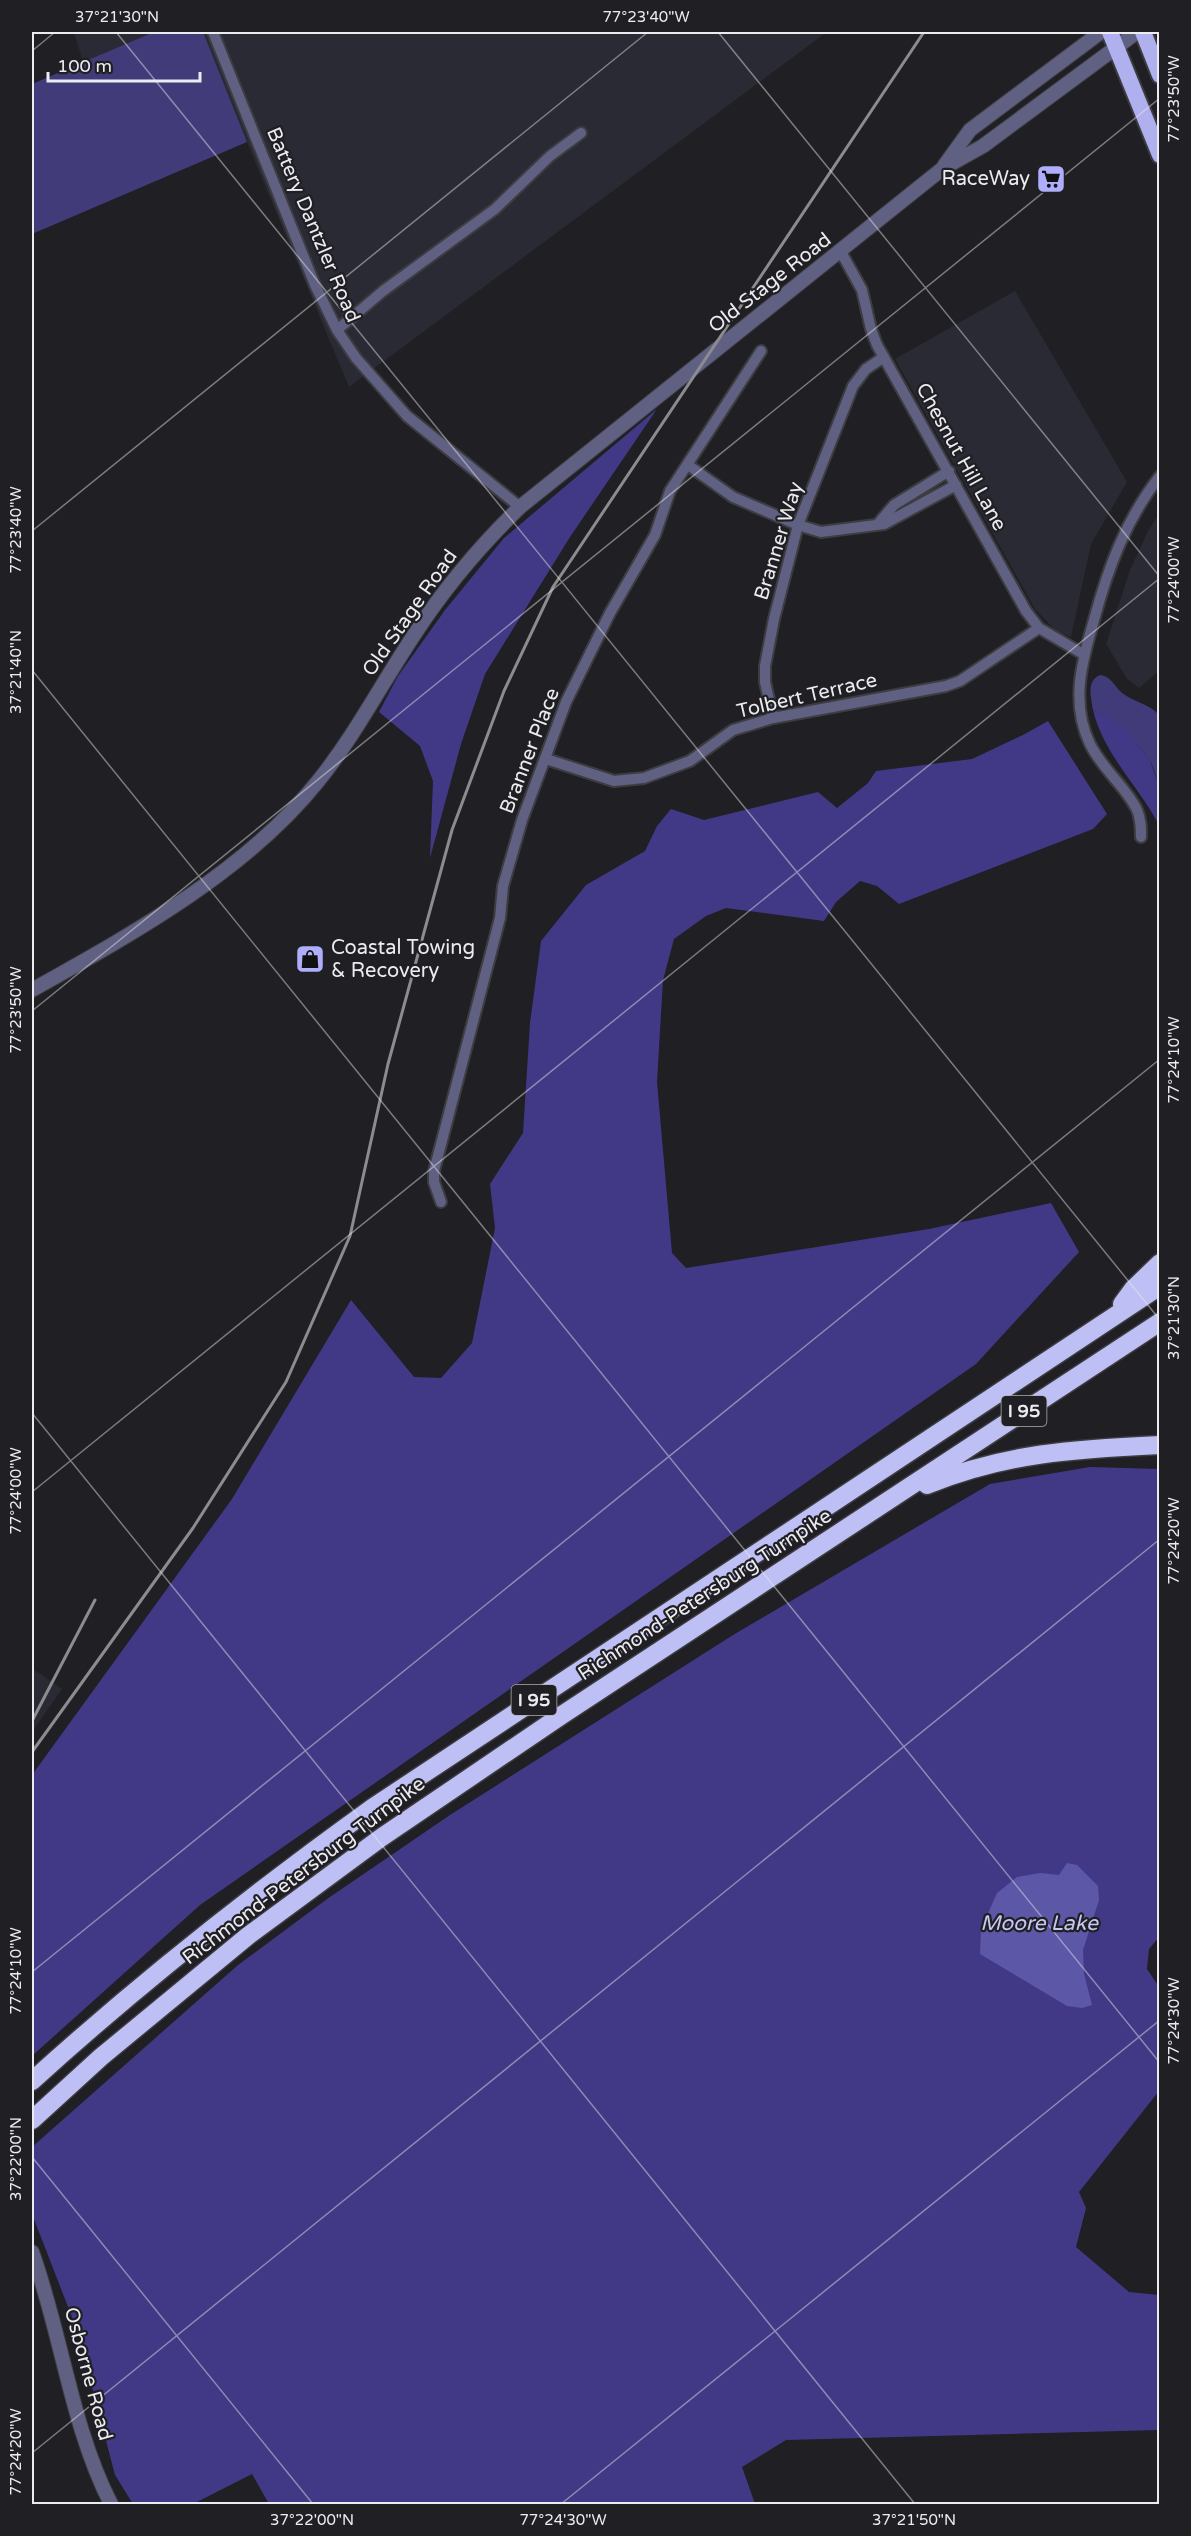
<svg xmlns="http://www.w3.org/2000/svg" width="1191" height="2536" viewBox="0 0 1191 2536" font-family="'Varela Round',sans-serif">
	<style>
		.built { fill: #292a34 }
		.green { fill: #413c79 }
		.forest { fill: #423986 }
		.water { fill: #5d57a8 }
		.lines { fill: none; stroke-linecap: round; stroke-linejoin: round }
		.minor-casing { stroke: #3c3c41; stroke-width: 14 }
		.tertiary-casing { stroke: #3c3c41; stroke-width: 16 }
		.trunk-casing { stroke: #3c3c41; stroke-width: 20 }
		.motorway-casing { stroke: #3c3c41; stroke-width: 21 }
		.minor { stroke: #606083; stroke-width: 10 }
		.tertiary { stroke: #606083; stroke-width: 14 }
		.trunk { stroke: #b0b0ee; stroke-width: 16 }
		.motorway { stroke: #bebff4; stroke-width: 18 }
		.rail { stroke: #8c8c90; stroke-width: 3 }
		.ticks { fill: none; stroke: #ececf0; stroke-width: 1.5; stroke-opacity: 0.45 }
		.labels { text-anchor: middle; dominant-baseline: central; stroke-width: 4.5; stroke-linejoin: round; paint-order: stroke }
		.shield { fill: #1f1f24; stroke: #aeaeb3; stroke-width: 1.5 }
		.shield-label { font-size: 18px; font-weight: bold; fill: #ececf0 }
		.poi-label { font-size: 20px; fill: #ececf0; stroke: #1f1f24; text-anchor: end }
		.street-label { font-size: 20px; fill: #ececf0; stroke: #1f1f24 }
		.water-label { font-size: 21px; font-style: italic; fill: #c7c7f4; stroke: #1f1f24 }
		.neatline { fill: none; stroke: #ececf0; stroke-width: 2 }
		.ticks-label { font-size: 15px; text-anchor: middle; fill: #ececf0 }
	</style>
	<rect width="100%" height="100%" fill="#1f1f24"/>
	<!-- built -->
	<path class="built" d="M 74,32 L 191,32 L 87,76 Z
		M 201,32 L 827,32 L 349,387 Z
		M 1015,291 L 1127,482 L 1091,544 L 1071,637 L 1055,630 L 1035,609 L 895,359 Z
		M 1159,514 L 1159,671 L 1139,688 L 1127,679 L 1106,644 L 1130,570 L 1148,531 Z
		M 32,1668 L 62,1689 L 32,1732 Z"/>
	<!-- green -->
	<path class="green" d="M 154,32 L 203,32 L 247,142 L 32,234 L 32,84 Z
		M 1100,675 C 1111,676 1114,686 1122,693 C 1135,703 1149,703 1160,716 L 1159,786 C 1156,778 1154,767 1149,760 C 1134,737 1117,722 1093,710 C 1091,697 1086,681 1100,675 Z"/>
	<!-- forest -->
	<path class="forest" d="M 657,409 L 570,537 L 485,674 L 461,744 L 430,858 L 433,781 L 420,746 L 379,712 L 398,676 L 445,610 L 504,538 Z
		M 1093,710 L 1115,721 L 1130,734 L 1150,761 L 1159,786 L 1159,825 C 1138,785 1104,755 1093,710 Z
		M 1048,721 L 1107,814 L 1093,829 L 899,904 L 877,886 L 860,881 L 836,902 L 824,921 L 726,908 L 706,916 L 674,939 L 663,980 L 657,1082 L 672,1253 L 686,1268 L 929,1229 L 1051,1203 L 1079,1252 L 976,1364 L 200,1905 L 32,2056 L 32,1775 L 232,1499 L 351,1300 L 414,1377 L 441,1378 L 472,1343 L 495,1228 L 490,1184 L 523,1133 L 530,1023 L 541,941 L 586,885 L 645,851 L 657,826 L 671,809 L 704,820 L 818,792 L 837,808 L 868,783 L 876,771 L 972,759 L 1023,735 Z
		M 1090,1467 L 1159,1469 L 1160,1936 L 1149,1949 L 1147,1969 L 1159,1987 L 1159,2091 L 1079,2192 L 1086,2208 L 1076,2247 L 1129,2292 L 1159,2295 L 1159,2430 L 786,2440 L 742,2467 L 755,2504 L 269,2504 L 252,2474 L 193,2504 L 133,2504 L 115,2475 L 77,2330 L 32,2214 L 32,2147 L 238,1965 L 327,1899 L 450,1815 L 733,1635 L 990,1484 Z"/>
	<!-- water -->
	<path class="water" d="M 1067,1863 L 1077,1865 L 1098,1886 L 1099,1900 L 1083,1950 L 1084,1974 L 1092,2005 L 1082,2008 L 1067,2006 L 980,1954 L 981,1929 L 997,1893 L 1017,1877 L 1040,1873 L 1059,1875 Z"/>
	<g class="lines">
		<!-- minor casing -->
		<g class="minor-casing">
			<path id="minor" d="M 213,32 L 315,285 L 337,330 L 356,358 L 407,416 L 520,507
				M 841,252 L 862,290 L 871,329 L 877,345 L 1026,611 L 1039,628 L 1083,654
				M 337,330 L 383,291 L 495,209 L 550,156 L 581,133
				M 688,465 L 733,497 L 798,525 L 821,532 L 884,524 L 956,485
				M 877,525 L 894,505 L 949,471
				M 773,718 L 765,682 L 765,666 L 774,619 L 798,525 L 853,386 L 866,369 L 884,357
				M 546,759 L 614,781 L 644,778 L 690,761 L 733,730 L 773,718 L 946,686 L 960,681 L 1039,628
				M 1141,837 C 1141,828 1141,819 1137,810 C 1127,788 1102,769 1090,744 C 1070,703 1082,661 1094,620 C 1108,568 1126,519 1160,476
				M 441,1202 L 434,1182 L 434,1171 L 500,918 L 503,886 L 522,820 L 566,702 L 610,613 L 655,535 L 670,491 L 761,351"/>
		</g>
		<!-- tertiary casing -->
		<g class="tertiary-casing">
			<path id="tertiary" d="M 944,166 L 970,130 L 1101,32
				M 32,990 C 132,934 247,871 319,780 C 356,734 383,681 416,632 C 446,586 481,545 520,507 L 942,169 L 983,146 L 1137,32
				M 32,2252 C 62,2335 71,2426 111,2504"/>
		</g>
		<!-- trunk casing -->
		<g class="trunk-casing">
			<path id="trunk" d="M 1110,32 L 1160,155
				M 1143,32 L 1160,75"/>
		</g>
		<!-- motorway casing -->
		<g class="motorway-casing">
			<path id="motorway" d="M 1122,1304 L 1133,1289 L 1160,1263
				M 927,1485 C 1005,1453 1076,1449 1160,1445
				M 32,2081 C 140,1983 254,1893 372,1808 L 1160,1286
				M 32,2120 L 101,2057 L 249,1935 L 382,1837 L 562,1715 L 1160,1322"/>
		</g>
		<!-- minor -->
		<use href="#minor" class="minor"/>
		<!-- tertiary -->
		<use href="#tertiary" class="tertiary"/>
		<!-- trunk -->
		<use href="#trunk" class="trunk"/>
		<!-- motorway -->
		<use href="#motorway" class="motorway"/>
		<!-- rail -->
		<path class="rail" d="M 32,1721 L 95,1600
			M 32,1752 L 193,1528 L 286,1382 L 350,1236 L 388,1064 L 452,830 L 504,691 L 553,587 L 924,32"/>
	</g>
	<!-- ticks -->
	<path class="ticks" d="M 116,32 L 1160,1320M 718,32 L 1160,577M 32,51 L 55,32M 32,531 L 648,32M 32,670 L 1160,2063M 32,1011 L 1160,98M 32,1413 L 915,2504M 32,1492 L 1160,578M 32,1972 L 1160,1059M 32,2157 L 313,2504M 32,2453 L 1160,1539M 561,2504 L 1160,2020M 1154,2504 L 1160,2500"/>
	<!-- icons -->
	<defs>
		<g id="supermarket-square" transform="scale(1.5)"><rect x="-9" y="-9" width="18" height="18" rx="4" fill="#afaefa" stroke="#1f1f24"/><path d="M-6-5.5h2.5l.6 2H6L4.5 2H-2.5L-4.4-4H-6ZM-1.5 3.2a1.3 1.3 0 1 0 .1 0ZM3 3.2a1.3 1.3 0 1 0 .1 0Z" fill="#111"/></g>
		<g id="shop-square" transform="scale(1.5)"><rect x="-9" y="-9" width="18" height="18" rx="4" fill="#afaefa" stroke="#1f1f24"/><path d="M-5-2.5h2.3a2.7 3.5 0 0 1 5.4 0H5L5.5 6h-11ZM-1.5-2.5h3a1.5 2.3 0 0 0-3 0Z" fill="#111"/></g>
	</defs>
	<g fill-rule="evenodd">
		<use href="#supermarket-square" x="1051" y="179"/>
		<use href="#shop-square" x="310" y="959"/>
	</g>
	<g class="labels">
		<!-- shield labels -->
		<g class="shield">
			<rect x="1001.5" y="1396" width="45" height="30" rx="4.5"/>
			<rect x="511.5" y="1685" width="45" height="30" rx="4.5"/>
		</g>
		<g class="shield-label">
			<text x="1024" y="1411">I 95</text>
			<text x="534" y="1700">I 95</text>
		</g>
		<!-- poi labels -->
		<g class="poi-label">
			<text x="1030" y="179">RaceWay</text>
			<text x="331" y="948" text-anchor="start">Coastal Towing<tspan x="331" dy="23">&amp; Recovery</tspan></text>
		</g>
		<!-- street labels -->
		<g class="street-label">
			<text transform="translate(313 225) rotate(67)">Battery Dantzler Road</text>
			<text transform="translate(770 283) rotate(-38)">Old Stage Road</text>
			<text transform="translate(961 457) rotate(61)">Chesnut Hill Lane</text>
			<text transform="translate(779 541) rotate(-73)">Branner Way</text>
			<text transform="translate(410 613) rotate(-55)">Old Stage Road</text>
			<text transform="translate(807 696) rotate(-13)">Tolbert Terrace</text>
			<text transform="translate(530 751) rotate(-69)">Branner Place</text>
			<text transform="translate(705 1595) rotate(-33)">Richmond-Petersburg Turnpike</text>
			<text transform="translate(304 1871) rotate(-37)">Richmond-Petersburg Turnpike</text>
			<text transform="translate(88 2374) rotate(75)">Osborne Road</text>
		</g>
		<!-- water labels -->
		<g class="water-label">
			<text x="1039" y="1923">Moore Lake</text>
		</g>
	</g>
	<!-- border -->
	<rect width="1191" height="2536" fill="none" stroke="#1f1f24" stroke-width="66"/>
	<!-- scale -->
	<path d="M48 72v9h152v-9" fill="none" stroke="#ececf0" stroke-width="3"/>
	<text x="57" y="72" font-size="18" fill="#ececf0" stroke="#1f1f24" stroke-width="4.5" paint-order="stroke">100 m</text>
	<rect x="33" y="33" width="1125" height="2470" class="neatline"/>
	<g class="ticks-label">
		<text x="117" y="22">37°21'30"N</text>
		<text x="646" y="22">77°23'40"W</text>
		<text transform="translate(1174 99) rotate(-90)" y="5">77°23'50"W</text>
		<text transform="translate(16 530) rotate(-90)" y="5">77°23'40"W</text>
		<text transform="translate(1174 580) rotate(-90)" y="5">77°24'00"W</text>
		<text transform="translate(16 672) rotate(-90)" y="5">37°21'40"N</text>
		<text transform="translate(16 1010) rotate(-90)" y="5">77°23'50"W</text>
		<text transform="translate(1174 1060) rotate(-90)" y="5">77°24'10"W</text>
		<text transform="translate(1174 1318) rotate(-90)" y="5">37°21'30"N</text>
		<text transform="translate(16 1491) rotate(-90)" y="5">77°24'00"W</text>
		<text transform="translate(1174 1541) rotate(-90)" y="5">77°24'20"W</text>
		<text transform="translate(16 1971) rotate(-90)" y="5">77°24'10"W</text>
		<text transform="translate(1174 2021) rotate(-90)" y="5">77°24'30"W</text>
		<text transform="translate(16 2159) rotate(-90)" y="5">37°22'00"N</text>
		<text transform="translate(16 2452) rotate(-90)" y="5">77°24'20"W</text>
		<text x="312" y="2525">37°22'00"N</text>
		<text x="563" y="2525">77°24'30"W</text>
		<text x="914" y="2525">37°21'50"N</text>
	</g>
</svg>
